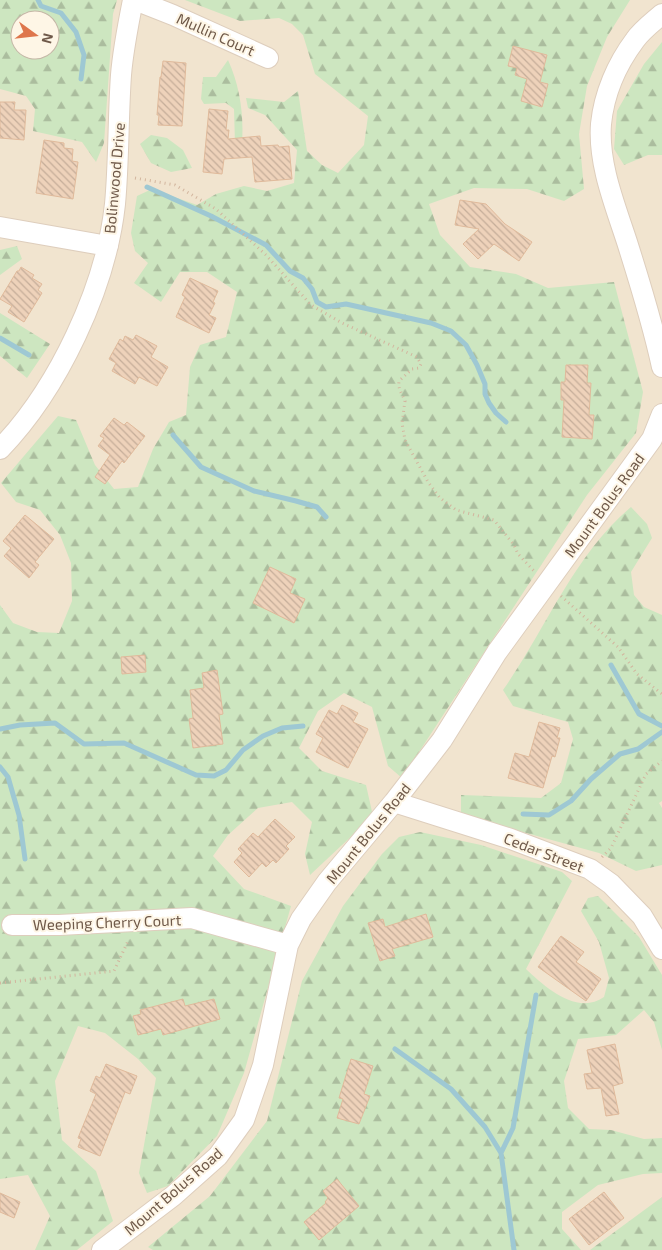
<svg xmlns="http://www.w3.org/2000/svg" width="662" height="1250" viewBox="0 0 662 1250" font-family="'Exo 2',sans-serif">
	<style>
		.residential { fill: #f1e4cf; fill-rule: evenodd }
		.forest { fill: url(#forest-firs); fill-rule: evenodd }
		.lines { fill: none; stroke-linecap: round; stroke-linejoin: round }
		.stream { stroke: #9ec8d3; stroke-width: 5 }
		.building { fill: url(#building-back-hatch); stroke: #e0ba9b }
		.minor-casing { stroke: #decebd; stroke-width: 22 }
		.path { stroke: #d2b59e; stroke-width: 3; stroke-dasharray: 1 4; stroke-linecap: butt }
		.minor { stroke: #fff; stroke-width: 20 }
		.labels { text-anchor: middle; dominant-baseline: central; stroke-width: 4; stroke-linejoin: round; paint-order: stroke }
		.street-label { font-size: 15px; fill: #6f5949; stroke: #fef6e6 }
	</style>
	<defs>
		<pattern id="forest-firs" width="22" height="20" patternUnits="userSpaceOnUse" patternTransform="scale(1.25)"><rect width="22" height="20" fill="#cde6c0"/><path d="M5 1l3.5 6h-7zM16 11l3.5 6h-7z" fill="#abbd9e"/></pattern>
		<pattern id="building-back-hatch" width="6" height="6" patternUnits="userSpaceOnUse" patternTransform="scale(1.25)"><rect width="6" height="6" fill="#eed2ba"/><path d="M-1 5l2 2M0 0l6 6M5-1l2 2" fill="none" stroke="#c5ad99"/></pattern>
	</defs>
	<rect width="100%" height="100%" fill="#faf2e0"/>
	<!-- residential -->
	<path class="residential" d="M 0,0 L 662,0 L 662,1250 L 0,1250 ZM 20,20 L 50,20 L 50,50 L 20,50 Z"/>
	<!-- forest -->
	<path class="forest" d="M 0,0 L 117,0 L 113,14 L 104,143 L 96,162 L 82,142 L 33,131 L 35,109 L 26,96 L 0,89 ZM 20,20 L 50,20 L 50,50 L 20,50 Z
		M 185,0 L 630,0 L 607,37 L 587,86 L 579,134 L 584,189 L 564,201 L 527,189 L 474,188 L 429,204 L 440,235 L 470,267 L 516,274 L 548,288 L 614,282 L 643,392 L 636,433 L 587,495 L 402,778 L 388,766 L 372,707 L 344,693 L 318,711 L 299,748 L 322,771 L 366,785 L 373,816 L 310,875 L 305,854 L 312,822 L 292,802 L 258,808 L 228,835 L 213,856 L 244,889 L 291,906 L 244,1073 L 217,1136 L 168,1186 L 147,1193 L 139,1173 L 156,1078 L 138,1059 L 105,1033 L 78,1026 L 55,1081 L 62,1140 L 96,1171 L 113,1221 L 77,1250 L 35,1250 L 50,1216 L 28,1175 L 0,1179 L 0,605 L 13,623 L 37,632 L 59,633 L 72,601 L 71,563 L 60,535 L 40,510 L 16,502 L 1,483 L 58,416 L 76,420 L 95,465 L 114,489 L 138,487 L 153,449 L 169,422 L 186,415 L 190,367 L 200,345 L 226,337 L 237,292 L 207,272 L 180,272 L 161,302 L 134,283 L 148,263 L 135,251 L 131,233 L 137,196 L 152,189 L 197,205 L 216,194 L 244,186 L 267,191 L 294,183 L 297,150 L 265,115 L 248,108 L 246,98 L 284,102 L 298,91 L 307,151 L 322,165 L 338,173 L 364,145 L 368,116 L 315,74 L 303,35 L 292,24 L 279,18 L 240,21 Z
		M 662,42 L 662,155 L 648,155 L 624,165 L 614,149 L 617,111 L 644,64 Z
		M 228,60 C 240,86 244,115 242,143 L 235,144 L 234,109 L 226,103 L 204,104 L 201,99 L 203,77 L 216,77 Z
		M 151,135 L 167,138 L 183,150 L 192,168 L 171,172 L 151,163 L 140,144 Z
		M 17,246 L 22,259 L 0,275 L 0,250 Z
		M 0,313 L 50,344 L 27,378 L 0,356 Z
		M 631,507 L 647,524 L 652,538 L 631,572 L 634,595 L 644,607 L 662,615 L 662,801 L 659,803 L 662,808 L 662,865 L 636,871 L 599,853 L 461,815 L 461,795 L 541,798 L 561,783 L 573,739 L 568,722 L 513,706 L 503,690 C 546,629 573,556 631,507 Z
		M 420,832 L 481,845 L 562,872 L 572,881 L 526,969 C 545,987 577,1016 604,997 L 609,978 L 599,942 L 581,911 L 588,898 L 598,896 L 639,937 L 662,975 L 662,1050 L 654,1022 L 644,1010 L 616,1035 L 578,1039 L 564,1081 L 568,1108 L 589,1129 L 611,1130 L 644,1139 L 662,1138 L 662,1173 L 643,1174 L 598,1185 L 562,1212 L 562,1229 L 581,1250 L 153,1250 L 148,1247 L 210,1196 L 267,1121 L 302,981 L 343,906 L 382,854 L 399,837 Z
		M 662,1197 L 662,1250 L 590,1250 Z"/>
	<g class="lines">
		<!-- stream -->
		<path class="stream" d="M 38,0 L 41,6 L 61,13 L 76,32 L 84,55 L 81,79
			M 147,187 L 211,216 L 266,245 L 290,271 L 303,278 L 312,289 L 317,302 L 326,307 L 346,304 L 431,323 L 451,331 L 466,345 L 477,365 L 485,384 L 485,394 L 489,403 L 496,413 L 506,422
			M 0,338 L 29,355
			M 173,435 L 201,467 L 254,491 L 296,501 L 317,507 L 326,517
			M 611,665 L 639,714 L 662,726
			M 0,729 L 20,725 L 55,723 L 84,744 L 124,743 L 196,775 L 214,776 L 226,770 L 243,750 L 263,736 L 282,728 L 303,726
			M 0,767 L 8,777 L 19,815 L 25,859
			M 523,814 L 549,815 L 571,801 L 591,779 L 620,754 L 638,749 L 662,732
			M 395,1049 L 451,1089 L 485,1127 L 501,1153
			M 514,1250 L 501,1153 L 513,1128 L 536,995"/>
	</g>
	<!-- building -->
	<path class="building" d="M 513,46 L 547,55 L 540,82 L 548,84 L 542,107 L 521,101 L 527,79 L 515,75 L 517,68 L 508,66 Z
		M 163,61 L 186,63 L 182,126 L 158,125 L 159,115 L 157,115 L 160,77 L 161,77 Z
		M 0,102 L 15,102 L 14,110 L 26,110 L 24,140 L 0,138 Z
		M 209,109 L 228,111 L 226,130 L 229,130 L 228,139 L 260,136 L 261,146 L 278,145 L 279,147 L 289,146 L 292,179 L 255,182 L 252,157 L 224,159 L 222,174 L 203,172 Z
		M 44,140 L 64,143 L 64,148 L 73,149 L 72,161 L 78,162 L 73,199 L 36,193 Z
		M 460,200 L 486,204 L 505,224 L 532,242 L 519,261 L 494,244 L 478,259 L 463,244 L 479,229 L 455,225 Z
		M 21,267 L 34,275 L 32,278 L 42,284 L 38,290 L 42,293 L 24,322 L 8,312 L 12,306 L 0,299 L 17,271 L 19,271 Z
		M 190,278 L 218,291 L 213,302 L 215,303 L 209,315 L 216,318 L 209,333 L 176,317 L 185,297 L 182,295 Z
		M 136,335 L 157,346 L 151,357 L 168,367 L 157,386 L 139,377 L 135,384 L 112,371 L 116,363 L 109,359 L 120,339 L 123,341 L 125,336 L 133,340 Z
		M 566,365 L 588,365 L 587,383 L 591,383 L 589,415 L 594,415 L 592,439 L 562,437 L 564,400 L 561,400 L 561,382 L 565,382 Z
		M 114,418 L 124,425 L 127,422 L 145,436 L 124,463 L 122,461 L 105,484 L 95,477 L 110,455 L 98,446 L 104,438 L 100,436 Z
		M 25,515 L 54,539 L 35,562 L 39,565 L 29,578 L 4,556 L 11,548 L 3,541 Z
		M 270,567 L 296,579 L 290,593 L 305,599 L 294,623 L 253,603 Z
		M 145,655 L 146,672 L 122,674 L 121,657 Z
		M 217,670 L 223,714 L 219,715 L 223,744 L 193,748 L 189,719 L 193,718 L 190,690 L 204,688 L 202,673 Z
		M 342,705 L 358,713 L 353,722 L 368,729 L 348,768 L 316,752 L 323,738 L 316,734 L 329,710 L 337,714 Z
		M 539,722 L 560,728 L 557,738 L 560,738 L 555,757 L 552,756 L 543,788 L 508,778 L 515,753 L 529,757 Z
		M 275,819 L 295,837 L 286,846 L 289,849 L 276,863 L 273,860 L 266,867 L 262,863 L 249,877 L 234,862 L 242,853 L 238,849 L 253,833 L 258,837 Z
		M 426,914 L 433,937 L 392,949 L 395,956 L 380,961 L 368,923 L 383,919 L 385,927 Z
		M 561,936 L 584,952 L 576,962 L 601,979 L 586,1001 L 538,967 Z
		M 183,999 L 185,1006 L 214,999 L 220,1019 L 163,1035 L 161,1029 L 138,1035 L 133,1016 L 141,1014 L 140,1010 Z
		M 615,1044 L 623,1083 L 613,1086 L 619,1114 L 606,1116 L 601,1088 L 587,1089 L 584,1074 L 592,1073 L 587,1050 Z
		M 351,1059 L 373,1066 L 364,1094 L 370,1096 L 359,1124 L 337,1118 L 343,1099 L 339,1098 Z
		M 106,1064 L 137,1076 L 130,1094 L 125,1092 L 100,1156 L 78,1147 L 81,1139 L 78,1138 L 96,1094 L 90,1091 L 96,1076 L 100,1078 Z
		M 337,1179 L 359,1206 L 319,1240 L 304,1222 L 326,1203 L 325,1202 L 328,1198 L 323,1191 Z
		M 604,1192 L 624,1218 L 589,1245 L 569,1219 Z
		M 0,1193 L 20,1202 L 14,1218 L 0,1212 Z"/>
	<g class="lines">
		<!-- minor casing -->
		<g class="minor-casing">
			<path id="minor" d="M 135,0 L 173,15 L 268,58
				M 662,14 C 653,22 642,30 635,40 C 617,64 604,94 601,124 C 598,164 615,205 627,242 C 640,283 653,325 662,367
				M 0,227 L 108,246
				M 0,449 C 58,389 106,288 115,204 C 119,161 118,118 121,75 C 123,50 128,25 133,0
				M 394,802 L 511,839 L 590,869 L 611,884 L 642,916 L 662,949
				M 12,925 L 59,925 L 192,918 L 288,945
				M 102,1250 L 173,1196 L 218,1156 L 244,1120 L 263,1065 L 288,945 L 301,919 L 327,882 L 394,802 L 442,740 L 497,652 L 652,439 L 662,414"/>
		</g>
		<!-- path -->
		<path class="path" d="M 135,178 L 175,185 L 216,209 L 266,255 L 311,305 L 342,323 L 417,357 L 421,364 L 419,368 L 412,369 L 399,381 C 398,390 402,393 405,401 L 402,423 L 405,440 L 428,482 L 440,498 L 456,510 L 494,520 L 514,545 L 518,554 L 534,571
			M 561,596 L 618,647 L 637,674 L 662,694
			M 602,857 L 611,848 L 646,774 L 662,761
			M 0,983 L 114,971 L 129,939"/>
		<!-- minor -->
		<use href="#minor" class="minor"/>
	</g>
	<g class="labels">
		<!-- street labels -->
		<g class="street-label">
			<text transform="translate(216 34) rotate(24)">Mullin Court</text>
			<text transform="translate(114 178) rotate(-85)">Bolinwood Drive</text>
			<text transform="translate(604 505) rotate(-54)">Mount Bolus Road</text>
			<text transform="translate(368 833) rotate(-51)">Mount Bolus Road</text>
			<text transform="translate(544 852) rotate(21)">Cedar Street</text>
			<text transform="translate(107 922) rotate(-2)">Weeping Cherry Court</text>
			<text transform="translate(173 1191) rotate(-41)">Mount Bolus Road</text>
		</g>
	</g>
	<!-- north arrow -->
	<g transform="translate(35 35) rotate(105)"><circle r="24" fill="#fef6e6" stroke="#c5b7a7"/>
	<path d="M0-4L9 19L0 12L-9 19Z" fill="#de764c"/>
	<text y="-8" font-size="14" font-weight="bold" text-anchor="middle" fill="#6f5949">N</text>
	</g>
</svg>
